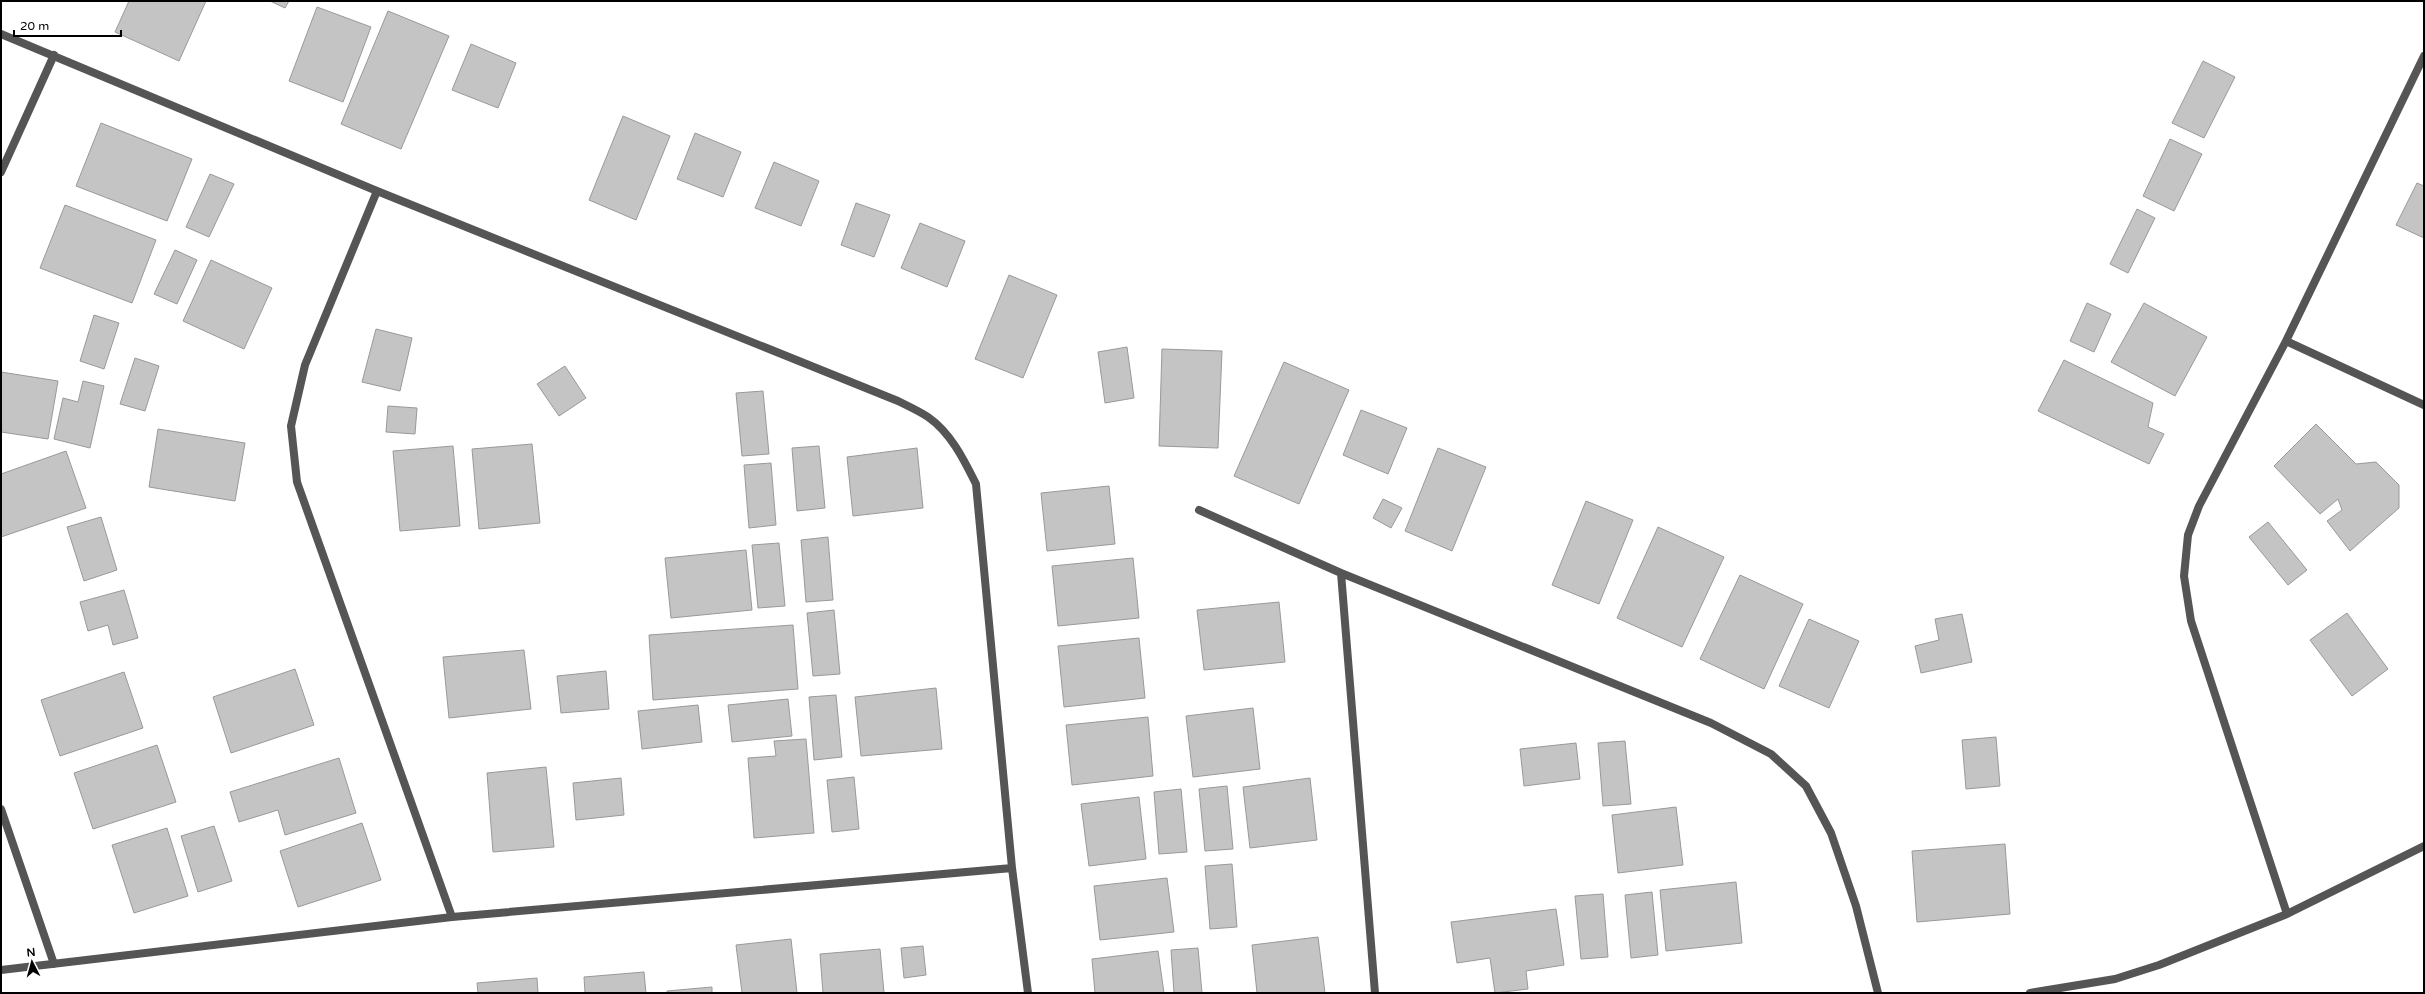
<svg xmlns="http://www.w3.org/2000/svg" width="2425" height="994" viewBox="0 0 2425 994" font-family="'Varela Round',sans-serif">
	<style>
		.building { fill: #c4c4c4; stroke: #999 }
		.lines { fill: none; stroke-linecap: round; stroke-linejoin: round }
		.street { stroke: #555; stroke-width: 8 }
	</style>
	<rect width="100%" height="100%" fill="#fff"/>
	<!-- building -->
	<path class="building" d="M 129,1 L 206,1 L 179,61 L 115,32 Z
		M 270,1 L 289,1 L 285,8 Z
		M 317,7 L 371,27 L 343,102 L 289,81 Z
		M 388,11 L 449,36 L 401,149 L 341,124 Z
		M 471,44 L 516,63 L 498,108 L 452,90 Z
		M 2203,61 L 2235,77 L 2204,138 L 2172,123 Z
		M 623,116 L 670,136 L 636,220 L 589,200 Z
		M 101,123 L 192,159 L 167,221 L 76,186 Z
		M 695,133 L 741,152 L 723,197 L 677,179 Z
		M 2170,139 L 2202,154 L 2174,211 L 2143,196 Z
		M 774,162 L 819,181 L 801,226 L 755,208 Z
		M 210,174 L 234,184 L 209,237 L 186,227 Z
		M 2417,183 L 2424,186 L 2424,238 L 2396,225 Z
		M 856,203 L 890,215 L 874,257 L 841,245 Z
		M 65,205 L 156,240 L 132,303 L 40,268 Z
		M 2137,209 L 2155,218 L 2128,273 L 2110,264 Z
		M 920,223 L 965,241 L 947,287 L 901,268 Z
		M 175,250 L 197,260 L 177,304 L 154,294 Z
		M 211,260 L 272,288 L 244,349 L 183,321 Z
		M 1009,275 L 1057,295 L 1023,378 L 975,359 Z
		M 2087,303 L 2111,314 L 2094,352 L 2070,341 Z
		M 2144,303 L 2207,337 L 2175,396 L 2111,362 Z
		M 94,315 L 119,323 L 104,369 L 80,361 Z
		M 376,329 L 412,338 L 400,391 L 362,382 Z
		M 1127,347 L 1134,398 L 1105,403 L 1098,352 Z
		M 1162,349 L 1222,351 L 1218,448 L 1159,446 Z
		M 135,358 L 159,366 L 145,411 L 120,404 Z
		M 2064,360 L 2153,403 L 2148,427 L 2164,434 L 2149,464 L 2038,411 Z
		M 1284,362 L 1349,390 L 1299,504 L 1234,476 Z
		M 565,366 L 586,398 L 559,416 L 537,384 Z
		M 1,372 L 58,381 L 48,439 L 1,432 Z
		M 83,381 L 104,386 L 90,448 L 54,439 L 63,398 L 78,402 Z
		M 763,391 L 769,454 L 742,456 L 736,393 Z
		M 388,406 L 417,408 L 415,434 L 386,432 Z
		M 1361,410 L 1407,428 L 1388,474 L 1343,455 Z
		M 2316,424 L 2356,464 L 2376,462 L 2399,485 L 2399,508 L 2350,551 L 2327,521 L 2342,510 L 2338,499 L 2320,514 L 2274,466 Z
		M 158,429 L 245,443 L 235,501 L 149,487 Z
		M 532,444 L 540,523 L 479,529 L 472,449 Z
		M 453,446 L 460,526 L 400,531 L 393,451 Z
		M 819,446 L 825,508 L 797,511 L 792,448 Z
		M 917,448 L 923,508 L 853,516 L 847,457 Z
		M 1438,448 L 1486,467 L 1452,551 L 1405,531 Z
		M 66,451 L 86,508 L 1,537 L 1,474 Z
		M 771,463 L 776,525 L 749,528 L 744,465 Z
		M 1109,486 L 1115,544 L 1047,551 L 1041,493 Z
		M 1383,499 L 1402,508 L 1391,528 L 1373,518 Z
		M 1586,501 L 1633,520 L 1599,604 L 1552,585 Z
		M 101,517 L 117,570 L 84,581 L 67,527 Z
		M 2268,522 L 2307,570 L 2288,585 L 2249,537 Z
		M 1658,527 L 1724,557 L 1682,647 L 1617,618 Z
		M 828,537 L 833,600 L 806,602 L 801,540 Z
		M 779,543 L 785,606 L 758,608 L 752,545 Z
		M 746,550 L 752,610 L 671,618 L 665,558 Z
		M 1133,558 L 1139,618 L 1058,626 L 1052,566 Z
		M 1740,575 L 1803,604 L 1764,689 L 1700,659 Z
		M 124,590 L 138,638 L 113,645 L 108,625 L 88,631 L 80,602 Z
		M 1279,602 L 1285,662 L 1204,670 L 1197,610 Z
		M 834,610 L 840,674 L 813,676 L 807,613 Z
		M 2347,613 L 2388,669 L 2352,696 L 2310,640 Z
		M 1962,614 L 1972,662 L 1921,673 L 1915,646 L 1939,640 L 1935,619 Z
		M 1809,619 L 1859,641 L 1829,708 L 1779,686 Z
		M 793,625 L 798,689 L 653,700 L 649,635 Z
		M 1139,638 L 1145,698 L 1064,707 L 1058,646 Z
		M 524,650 L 531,709 L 449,718 L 443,657 Z
		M 295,669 L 314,725 L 231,753 L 213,697 Z
		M 606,671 L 609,709 L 561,713 L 557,676 Z
		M 124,672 L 143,728 L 60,756 L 41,700 Z
		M 936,688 L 942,749 L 861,756 L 855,697 Z
		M 836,695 L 842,757 L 814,760 L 809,697 Z
		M 788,699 L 792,736 L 732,742 L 728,705 Z
		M 698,705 L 702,742 L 642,749 L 638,711 Z
		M 1253,708 L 1260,769 L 1193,777 L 1186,716 Z
		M 1148,717 L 1153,776 L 1072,785 L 1066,725 Z
		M 1996,737 L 2000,786 L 1966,789 L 1962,740 Z
		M 806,739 L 814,833 L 754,838 L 748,758 L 776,756 L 774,741 Z
		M 1625,741 L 1631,804 L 1603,806 L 1598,743 Z
		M 1576,743 L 1580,779 L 1524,786 L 1520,749 Z
		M 157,745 L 176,802 L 93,829 L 74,773 Z
		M 339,758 L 356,813 L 285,835 L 278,810 L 239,822 L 230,792 Z
		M 546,767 L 554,847 L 493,852 L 487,773 Z
		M 854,777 L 859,829 L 832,832 L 827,780 Z
		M 621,778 L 624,815 L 576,820 L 573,783 Z
		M 1310,778 L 1317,840 L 1250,848 L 1243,787 Z
		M 1227,786 L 1233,849 L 1205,851 L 1199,789 Z
		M 1181,789 L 1187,852 L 1159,854 L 1154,792 Z
		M 1139,797 L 1146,859 L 1089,866 L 1081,804 Z
		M 1676,807 L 1683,865 L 1618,873 L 1612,815 Z
		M 362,823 L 381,880 L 298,907 L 280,851 Z
		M 214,826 L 232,881 L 198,892 L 181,836 Z
		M 167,828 L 188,896 L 134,913 L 112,845 Z
		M 2005,844 L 2010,914 L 1917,922 L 1912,851 Z
		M 1232,864 L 1237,927 L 1210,929 L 1205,866 Z
		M 1167,878 L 1174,932 L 1100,940 L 1094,886 Z
		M 1736,882 L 1742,943 L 1666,951 L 1660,890 Z
		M 1652,892 L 1658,955 L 1631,958 L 1625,895 Z
		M 1603,894 L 1608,957 L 1581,959 L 1575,896 Z
		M 1556,909 L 1564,965 L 1526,971 L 1528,989 L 1495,993 L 1490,958 L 1457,963 L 1451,922 Z
		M 1318,937 L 1325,993 L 1257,993 L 1252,945 Z
		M 791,939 L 797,993 L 742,993 L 736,945 Z
		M 923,946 L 926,975 L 904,978 L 901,948 Z
		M 1198,948 L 1202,993 L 1174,993 L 1171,950 Z
		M 880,949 L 884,993 L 823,993 L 820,954 Z
		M 1158,951 L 1164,993 L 1095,993 L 1092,959 Z
		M 644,972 L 646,993 L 585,993 L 584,977 Z
		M 537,978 L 538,993 L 478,993 L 477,983 Z
		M 712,987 L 712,993 L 667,993 L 667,991 Z"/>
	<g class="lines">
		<!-- street -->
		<path class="street" d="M 1,34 L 377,191 L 898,401 C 908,406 919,411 928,417 C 951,433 964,460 976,484 L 1012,868 L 1028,993
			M 1,172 L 54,55
			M 377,191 L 305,365 L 291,426 L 297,482 L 452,917
			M 2286,341 L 2424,405
			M 1199,510 L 1341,573 L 1711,723 L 1771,754 L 1806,786 L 1831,833 L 1856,906 L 1878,993
			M 1341,573 L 1375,993
			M 1,809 L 54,964
			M 2287,914 L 2191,621 L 2184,576 L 2188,535 L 2199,506 L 2286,341 L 2424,56
			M 1,970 L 452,917 L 1012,868
			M 2030,993 L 2115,979 L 2159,965 L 2287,914 L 2424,846"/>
	</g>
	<!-- border -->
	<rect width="2425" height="994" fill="none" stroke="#000000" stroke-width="4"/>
	<!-- north arrow -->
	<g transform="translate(32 962) rotate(354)" stroke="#ffffff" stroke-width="3" paint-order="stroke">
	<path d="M0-3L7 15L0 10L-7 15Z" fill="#000000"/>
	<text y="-6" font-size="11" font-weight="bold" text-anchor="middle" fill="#000000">N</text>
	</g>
	<!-- scale -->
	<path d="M14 30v6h107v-6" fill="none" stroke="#000000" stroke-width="2"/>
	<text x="20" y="30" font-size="12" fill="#000000" stroke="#ffffff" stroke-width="3" paint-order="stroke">20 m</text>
</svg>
